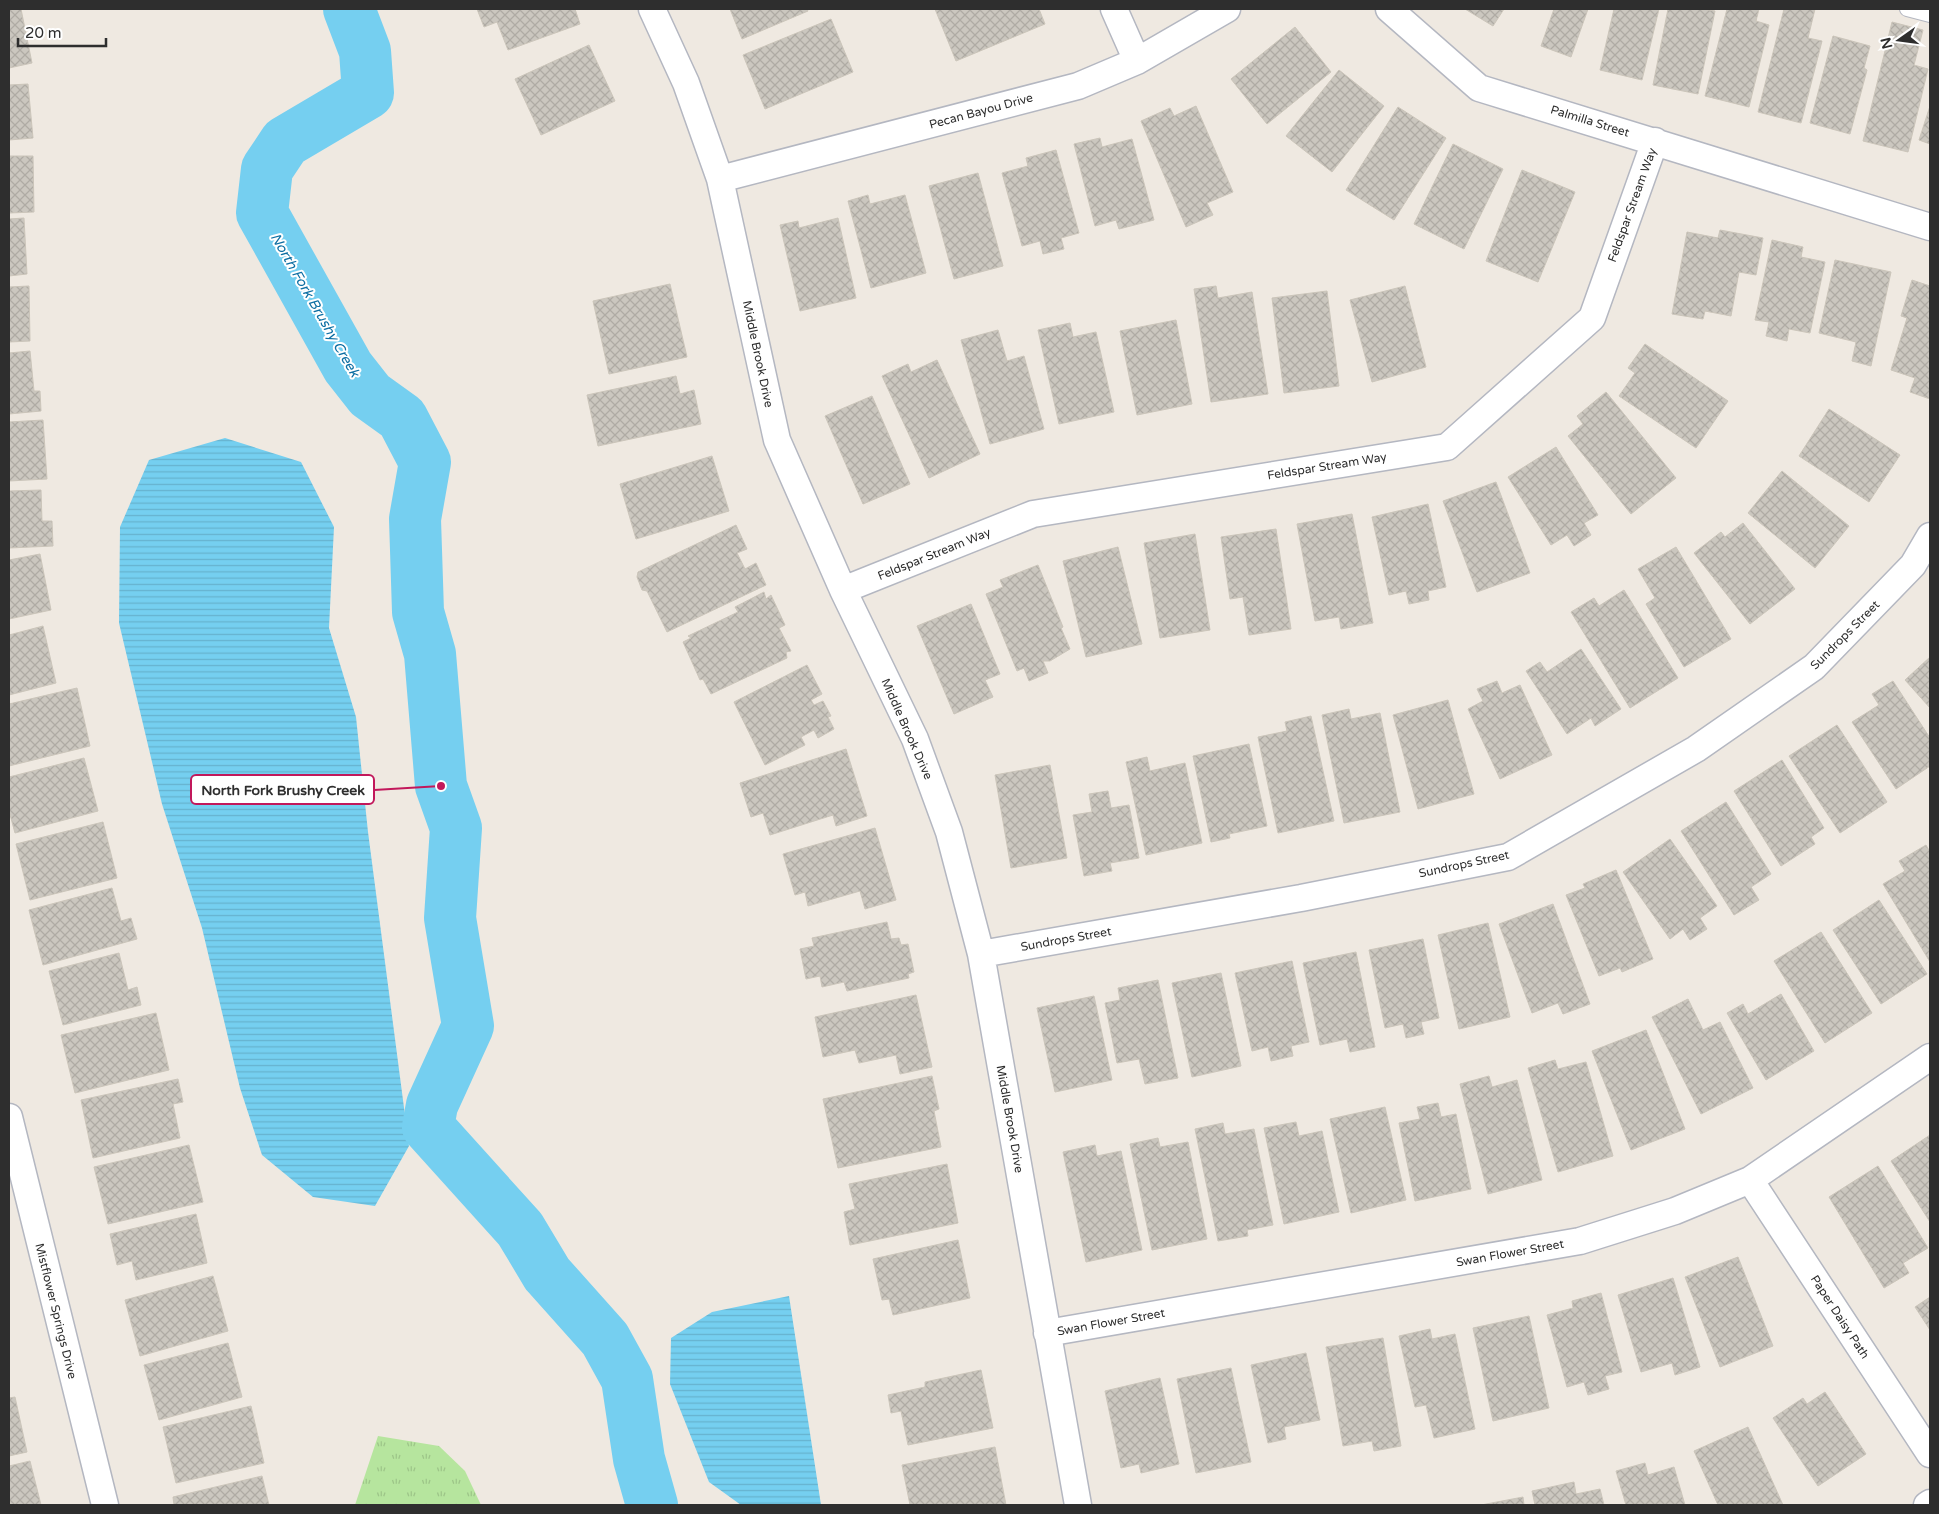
<svg xmlns="http://www.w3.org/2000/svg" width="1939" height="1514" viewBox="0 0 1939 1514" font-family="'Varela Round',sans-serif">
	<style>
		.grass { fill: url(#grass-tufts) }
		.water { fill: url(#water-rules) }
		.lines { fill: none; stroke-linecap: round; stroke-linejoin: round }
		.river { stroke: #75cff0; stroke-width: 52 }
		.building { fill: url(#building-cross-hatch); stroke: #cbc5ba }
		.service-casing { stroke: #b4b7c1; stroke-width: 16 }
		.minor-casing { stroke: #b4b7c1; stroke-width: 29 }
		.service { stroke: #fff; stroke-width: 14 }
		.minor { stroke: #fff; stroke-width: 26 }
		.labels { text-anchor: middle; dominant-baseline: central; stroke-width: 4; stroke-linejoin: round; paint-order: stroke }
		.street-label { font-size: 12px; fill: #2e2e2e; stroke: #fff }
		.water-label { font-size: 14px; font-style: italic; fill: #0d6fa3; stroke: #fff }
		.leader { fill: none; stroke: #c2185b; stroke-width: 2 }
		.callout-dot { fill: #c2185b; stroke: #fff; stroke-width: 2 }
		.callout { fill: #fff; stroke: #c2185b; stroke-width: 2 }
		.callout-label { font-size: 14px; text-anchor: middle; font-weight: bold; fill: #2e2e2e }
	</style>
	<defs>
		<pattern id="grass-tufts" width="24" height="20" patternUnits="userSpaceOnUse" patternTransform="scale(1.25)"><rect width="24" height="20" fill="#b6e59e"/><path d="M3 7l-1-3M5 7V3M7 7l1-3M15 17l-1-3M17 17v-4M19 17l1-3" fill="none" stroke="#9dc588"/></pattern>
		<pattern id="water-rules" width="6" height="5" patternUnits="userSpaceOnUse" patternTransform="scale(1.25)"><rect width="6" height="5" fill="#75cff0"/><path d="M0 2.5h6" fill="none" stroke="#66b2ce"/></pattern>
		<pattern id="building-cross-hatch" width="8" height="8" patternUnits="userSpaceOnUse" patternTransform="scale(1.25)"><rect width="8" height="8" fill="#cbc7bf"/><path d="M0 0l8 8M0 8l8-8" fill="none" stroke="#afaba4"/></pattern>
	</defs>
	<rect width="100%" height="100%" fill="#efe9e1"/>
	<!-- grass -->
	<path class="grass" d="M 378,1436 L 439,1446 L 465,1471 L 481,1505 L 355,1505 Z"/>
	<!-- water -->
	<path class="water" d="M 225,438 L 301,462 L 334,527 L 329,628 L 356,717 L 368,832 L 409,1146 L 375,1206 L 313,1197 L 262,1155 L 240,1088 L 202,928 L 162,804 L 119,623 L 120,527 L 149,460 Z
		M 789,1296 L 821,1505 L 741,1505 L 709,1482 L 670,1384 L 671,1338 L 712,1312 Z"/>
	<g class="lines">
		<!-- river -->
		<path class="river" d="M 349,9 L 365,51 L 368,93 L 285,142 L 267,169 L 262,213 L 348,367 L 370,395 L 402,418 L 425,462 L 415,519 L 418,612 L 430,654 L 441,786 L 456,828 L 450,918 L 468,1026 L 432,1105 L 428,1127 L 520,1229 L 547,1274 L 605,1339 L 627,1379 L 639,1459 L 652,1505"/>
	</g>
	<!-- building -->
	<path class="building" d="M 9,9 L 21,9 L 32,63 L 9,68 Z
		M 477,9 L 575,9 L 580,24 L 508,50 L 497,22 L 484,27 Z
		M 730,9 L 807,9 L 808,11 L 742,39 Z
		M 935,9 L 1039,9 L 1045,24 L 956,61 Z
		M 1465,9 L 1504,9 L 1493,26 Z
		M 1554,9 L 1588,9 L 1571,57 L 1541,46 Z
		M 1614,9 L 1659,9 L 1642,80 L 1600,70 Z
		M 1668,9 L 1703,9 L 1715,11 L 1698,94 L 1653,85 Z
		M 1727,9 L 1759,9 L 1756,21 L 1769,25 L 1749,107 L 1705,96 Z
		M 1784,9 L 1815,9 L 1808,38 L 1822,41 L 1801,123 L 1758,112 Z
		M 831,19 L 853,72 L 765,109 L 743,55 Z
		M 1892,22 L 1923,30 L 1914,65 L 1928,69 L 1908,152 L 1863,141 Z
		M 1295,27 L 1331,72 L 1267,124 L 1231,79 Z
		M 1833,36 L 1870,46 L 1864,68 L 1867,70 L 1850,134 L 1810,123 Z
		M 589,45 L 615,101 L 541,135 L 515,79 Z
		M 1339,70 L 1384,106 L 1332,172 L 1286,136 Z
		M 28,84 L 33,138 L 9,140 L 9,85 Z
		M 1196,106 L 1233,192 L 1207,203 L 1213,215 L 1186,227 L 1141,121 L 1170,108 L 1174,116 Z
		M 1930,106 L 1930,144 L 1919,140 Z
		M 1398,107 L 1446,138 L 1394,220 L 1346,190 Z
		M 1100,138 L 1102,147 L 1132,139 L 1154,220 L 1119,229 L 1116,220 L 1095,226 L 1074,144 Z
		M 1453,144 L 1503,169 L 1464,249 L 1414,224 Z
		M 1056,150 L 1079,233 L 1061,238 L 1064,249 L 1043,254 L 1040,241 L 1022,246 L 1002,173 L 1028,166 L 1026,158 Z
		M 9,156 L 33,156 L 34,212 L 9,213 Z
		M 1522,170 L 1575,192 L 1538,282 L 1486,261 Z
		M 978,173 L 1003,266 L 954,279 L 929,186 Z
		M 868,195 L 870,204 L 905,195 L 926,273 L 871,288 L 848,201 Z
		M 24,218 L 27,274 L 9,276 L 9,219 Z
		M 838,218 L 856,298 L 800,311 L 780,225 L 798,221 L 799,228 Z
		M 1720,230 L 1763,238 L 1756,275 L 1739,272 L 1731,316 L 1705,311 L 1703,319 L 1672,314 L 1687,232 L 1718,238 Z
		M 1772,240 L 1803,247 L 1801,257 L 1825,262 L 1810,333 L 1789,329 L 1787,341 L 1766,336 L 1769,322 L 1755,320 Z
		M 1835,260 L 1891,272 L 1871,366 L 1852,361 L 1856,342 L 1819,333 Z
		M 1912,280 L 1930,286 L 1930,399 L 1910,392 L 1915,378 L 1891,370 L 1907,318 L 1901,316 Z
		M 670,284 L 687,357 L 609,374 L 593,301 Z
		M 29,286 L 30,341 L 9,342 L 9,287 Z
		M 1216,286 L 1218,298 L 1252,292 L 1268,394 L 1211,402 L 1194,289 Z
		M 1405,286 L 1426,367 L 1372,382 L 1350,300 Z
		M 1327,291 L 1339,386 L 1284,393 L 1272,298 Z
		M 1176,320 L 1192,404 L 1137,415 L 1120,331 Z
		M 1070,323 L 1073,337 L 1096,332 L 1114,412 L 1059,424 L 1038,330 Z
		M 998,330 L 1007,361 L 1024,356 L 1044,429 L 990,444 L 961,340 Z
		M 1645,344 L 1728,401 L 1696,448 L 1619,396 L 1635,373 L 1628,368 Z
		M 30,351 L 34,391 L 40,391 L 41,411 L 9,414 L 9,353 Z
		M 937,360 L 980,454 L 929,478 L 882,376 L 908,364 L 911,372 Z
		M 676,376 L 680,394 L 694,390 L 701,424 L 598,446 L 587,395 Z
		M 1606,392 L 1676,478 L 1631,514 L 1568,436 L 1583,424 L 1577,416 Z
		M 872,396 L 910,484 L 863,504 L 825,416 Z
		M 1829,409 L 1900,455 L 1869,502 L 1799,456 Z
		M 43,420 L 47,479 L 9,481 L 9,422 Z
		M 1556,447 L 1598,515 L 1584,523 L 1591,535 L 1574,546 L 1567,535 L 1551,545 L 1508,477 Z
		M 712,456 L 729,511 L 636,539 L 620,484 Z
		M 1782,471 L 1849,526 L 1815,568 L 1748,513 Z
		M 1496,482 L 1530,573 L 1477,592 L 1443,501 Z
		M 41,490 L 42,521 L 52,521 L 53,546 L 9,548 L 9,491 Z
		M 1428,504 L 1446,587 L 1428,591 L 1429,600 L 1409,604 L 1406,591 L 1389,595 L 1372,517 Z
		M 1352,514 L 1373,623 L 1341,629 L 1339,617 L 1315,621 L 1297,524 Z
		M 1743,523 L 1795,589 L 1750,624 L 1694,553 L 1721,532 L 1725,537 Z
		M 736,525 L 747,549 L 737,553 L 745,569 L 756,563 L 766,585 L 667,632 L 647,591 L 642,590 L 637,577 L 638,572 Z
		M 1276,529 L 1291,629 L 1249,635 L 1243,597 L 1230,599 L 1221,537 Z
		M 1195,534 L 1210,630 L 1160,638 L 1144,543 Z
		M 1118,547 L 1142,644 L 1086,657 L 1063,561 Z
		M 1676,547 L 1731,639 L 1684,667 L 1646,604 L 1655,598 L 1638,569 Z
		M 40,554 L 51,610 L 9,619 L 9,560 Z
		M 1038,565 L 1063,627 L 1061,628 L 1070,649 L 1050,661 L 1043,661 L 1048,673 L 1029,681 L 1024,668 L 1017,671 L 986,594 L 1003,587 L 1000,580 Z
		M 1624,590 L 1678,678 L 1630,708 L 1571,612 L 1594,598 L 1599,606 Z
		M 764,592 L 766,599 L 771,595 L 785,625 L 779,628 L 791,651 L 786,652 L 787,658 L 711,694 L 703,679 L 700,680 L 683,642 L 691,638 L 688,636 L 738,612 L 735,607 Z
		M 971,604 L 1000,674 L 985,680 L 993,697 L 954,714 L 917,626 Z
		M 43,626 L 56,683 L 9,695 L 9,635 Z
		M 1581,649 L 1621,709 L 1595,726 L 1591,718 L 1567,734 L 1526,671 L 1540,662 L 1547,672 Z
		M 1930,657 L 1930,708 L 1905,680 Z
		M 807,665 L 822,694 L 811,700 L 814,705 L 823,701 L 831,716 L 828,717 L 834,729 L 818,738 L 814,730 L 801,737 L 805,745 L 765,765 L 734,702 Z
		M 1497,681 L 1502,693 L 1520,685 L 1552,755 L 1500,779 L 1468,709 L 1483,701 L 1477,689 Z
		M 1893,681 L 1930,738 L 1930,766 L 1896,789 L 1852,722 L 1879,705 L 1872,694 Z
		M 77,688 L 90,746 L 9,766 L 9,704 Z
		M 1448,700 L 1474,794 L 1418,809 L 1393,715 Z
		M 1349,709 L 1351,719 L 1380,713 L 1400,812 L 1344,823 L 1322,715 Z
		M 1311,716 L 1334,821 L 1278,833 L 1258,737 L 1287,731 L 1285,722 Z
		M 1837,725 L 1887,802 L 1840,833 L 1789,756 Z
		M 1249,744 L 1267,826 L 1229,834 L 1230,838 L 1211,842 L 1193,756 Z
		M 846,749 L 867,816 L 836,826 L 833,815 L 770,835 L 763,813 L 751,817 L 740,783 Z
		M 1147,757 L 1150,771 L 1185,763 L 1202,843 L 1146,855 L 1126,762 Z
		M 84,758 L 98,811 L 15,833 L 9,811 L 9,777 Z
		M 1782,760 L 1824,828 L 1811,837 L 1815,844 L 1781,866 L 1734,791 Z
		M 1050,765 L 1067,858 L 1011,868 L 995,775 Z
		M 1108,791 L 1111,808 L 1129,805 L 1139,858 L 1110,863 L 1112,871 L 1084,876 L 1073,815 L 1092,812 L 1089,794 Z
		M 1726,802 L 1771,874 L 1751,887 L 1759,900 L 1734,915 L 1681,831 Z
		M 103,822 L 117,878 L 30,900 L 16,844 Z
		M 875,828 L 896,900 L 865,909 L 860,891 L 808,906 L 805,892 L 795,895 L 783,854 Z
		M 1670,839 L 1717,906 L 1700,918 L 1707,929 L 1690,940 L 1683,929 L 1670,939 L 1623,872 Z
		M 1926,845 L 1930,852 L 1930,962 L 1883,884 L 1905,871 L 1899,861 Z
		M 1616,870 L 1653,959 L 1622,972 L 1620,968 L 1599,976 L 1566,895 L 1585,888 L 1583,884 Z
		M 112,888 L 121,921 L 131,918 L 137,939 L 43,965 L 29,910 Z
		M 1879,900 L 1927,974 L 1881,1004 L 1833,930 Z
		M 1553,904 L 1590,1004 L 1563,1014 L 1558,1003 L 1532,1013 L 1499,924 Z
		M 887,922 L 891,939 L 899,938 L 901,945 L 908,944 L 914,972 L 908,974 L 909,978 L 847,991 L 844,982 L 822,987 L 820,976 L 806,979 L 800,949 L 814,946 L 812,938 Z
		M 1488,923 L 1510,1017 L 1459,1029 L 1438,935 Z
		M 1821,932 L 1872,1013 L 1825,1043 L 1774,961 Z
		M 1423,939 L 1439,1018 L 1421,1022 L 1424,1034 L 1406,1038 L 1403,1024 L 1385,1028 L 1369,950 Z
		M 1356,952 L 1375,1047 L 1350,1052 L 1347,1039 L 1320,1045 L 1303,963 Z
		M 119,953 L 128,990 L 137,987 L 141,1005 L 63,1025 L 49,971 Z
		M 1292,961 L 1309,1042 L 1291,1046 L 1293,1056 L 1271,1061 L 1268,1047 L 1252,1051 L 1235,973 Z
		M 1221,973 L 1241,1066 L 1192,1077 L 1172,983 Z
		M 1158,980 L 1178,1078 L 1145,1084 L 1139,1059 L 1117,1063 L 1105,1003 L 1120,1000 L 1118,988 Z
		M 1781,994 L 1814,1051 L 1766,1080 L 1727,1013 L 1743,1004 L 1748,1014 Z
		M 916,995 L 932,1067 L 900,1074 L 896,1055 L 859,1063 L 855,1050 L 823,1057 L 815,1017 Z
		M 1094,996 L 1112,1080 L 1055,1092 L 1037,1008 Z
		M 1688,999 L 1703,1030 L 1720,1022 L 1753,1088 L 1701,1114 L 1652,1017 Z
		M 156,1013 L 169,1070 L 75,1093 L 61,1035 Z
		M 1646,1030 L 1685,1129 L 1631,1150 L 1592,1051 Z
		M 1555,1060 L 1558,1069 L 1586,1062 L 1613,1156 L 1558,1172 L 1528,1068 Z
		M 932,1076 L 939,1109 L 934,1111 L 941,1147 L 838,1168 L 823,1099 Z
		M 1489,1076 L 1492,1087 L 1517,1080 L 1542,1180 L 1488,1194 L 1460,1084 Z
		M 178,1079 L 183,1102 L 173,1104 L 180,1138 L 93,1158 L 81,1100 Z
		M 1438,1103 L 1441,1117 L 1456,1114 L 1471,1189 L 1415,1201 L 1399,1123 L 1420,1119 L 1417,1107 Z
		M 1385,1107 L 1406,1200 L 1351,1213 L 1330,1119 Z
		M 1296,1122 L 1299,1136 L 1322,1131 L 1339,1212 L 1284,1224 L 1264,1128 Z
		M 1223,1123 L 1225,1134 L 1254,1129 L 1273,1225 L 1247,1230 L 1248,1236 L 1218,1241 L 1195,1129 Z
		M 1930,1135 L 1930,1222 L 1891,1161 Z
		M 1158,1138 L 1160,1147 L 1188,1142 L 1207,1239 L 1152,1250 L 1130,1144 Z
		M 189,1145 L 203,1202 L 108,1224 L 94,1167 Z
		M 1095,1145 L 1097,1156 L 1121,1151 L 1142,1250 L 1086,1262 L 1063,1152 Z
		M 947,1164 L 958,1223 L 850,1245 L 844,1212 L 855,1209 L 849,1184 Z
		M 1878,1166 L 1928,1248 L 1903,1263 L 1909,1273 L 1884,1288 L 1829,1197 Z
		M 196,1214 L 207,1263 L 136,1280 L 132,1261 L 117,1265 L 110,1234 Z
		M 958,1240 L 970,1298 L 893,1315 L 889,1299 L 882,1300 L 873,1259 Z
		M 1738,1257 L 1773,1346 L 1720,1367 L 1685,1277 Z
		M 213,1276 L 228,1331 L 140,1356 L 125,1300 Z
		M 1673,1278 L 1700,1367 L 1675,1375 L 1672,1363 L 1641,1372 L 1618,1295 Z
		M 1601,1293 L 1622,1372 L 1605,1376 L 1609,1389 L 1588,1395 L 1584,1382 L 1567,1387 L 1547,1315 L 1573,1308 L 1572,1301 Z
		M 1930,1297 L 1930,1330 L 1915,1307 Z
		M 1529,1316 L 1549,1408 L 1493,1421 L 1473,1328 Z
		M 1430,1329 L 1432,1339 L 1455,1334 L 1475,1429 L 1434,1438 L 1426,1405 L 1415,1407 L 1399,1336 Z
		M 1383,1338 L 1401,1446 L 1374,1451 L 1372,1441 L 1343,1446 L 1326,1347 Z
		M 228,1343 L 242,1397 L 159,1420 L 144,1365 Z
		M 1306,1353 L 1320,1420 L 1284,1427 L 1286,1439 L 1268,1443 L 1251,1365 Z
		M 1231,1368 L 1251,1462 L 1196,1473 L 1177,1379 Z
		M 981,1370 L 993,1428 L 908,1445 L 901,1411 L 891,1413 L 888,1395 L 925,1387 L 925,1382 Z
		M 1160,1378 L 1179,1464 L 1141,1473 L 1139,1464 L 1121,1468 L 1105,1391 Z
		M 1825,1392 L 1866,1454 L 1818,1486 L 1773,1418 L 1803,1398 L 1807,1404 Z
		M 15,1397 L 27,1452 L 9,1456 L 9,1398 Z
		M 251,1406 L 264,1463 L 176,1483 L 163,1427 Z
		M 1748,1427 L 1783,1505 L 1718,1505 L 1694,1451 Z
		M 995,1447 L 1006,1505 L 910,1505 L 902,1465 Z
		M 30,1461 L 41,1505 L 9,1505 L 9,1466 Z
		M 1645,1463 L 1648,1475 L 1674,1467 L 1685,1505 L 1626,1505 L 1616,1471 Z
		M 262,1476 L 269,1505 L 174,1505 L 173,1497 Z
		M 1574,1482 L 1576,1494 L 1600,1489 L 1604,1505 L 1535,1505 L 1532,1491 Z
		M 1523,1497 L 1524,1505 L 1481,1505 Z"/>
	<g class="lines">
		<!-- service casing -->
		<g class="service-casing">
			<path id="service" d="M 1907,9 L 1930,15"/>
		</g>
		<!-- minor casing -->
		<g class="minor-casing">
			<path id="minor" d="M 652,9 L 686,83 L 720,179 L 777,440 L 843,590 L 915,739 L 949,832 L 981,954 L 1078,1505
				M 1114,9 L 1137,61
				M 1389,9 L 1479,88 L 1930,227
				M 720,179 L 1078,86 L 1137,61 L 1227,9
				M 843,590 L 1033,514 L 1447,447 L 1592,318 L 1655,141
				M 981,954 L 1301,898 L 1508,857 L 1696,749 L 1814,667 L 1913,565 L 1930,536
				M 9,1117 L 105,1505
				M 1750,1180 L 1930,1454
				M 1047,1333 L 1580,1241 L 1675,1211 L 1750,1180 L 1930,1057
				M 1927,1505 L 1930,1503"/>
		</g>
		<!-- service -->
		<use href="#service" class="service"/>
		<!-- minor -->
		<use href="#minor" class="minor"/>
	</g>
	<g class="labels">
		<!-- street labels -->
		<g class="street-label">
			<text transform="translate(981 111) rotate(-15)">Pecan Bayou Drive</text>
			<text transform="translate(1590 121) rotate(17)">Palmilla Street</text>
			<text transform="translate(1632 205) rotate(-70)">Feldspar Stream Way</text>
			<text transform="translate(758 354) rotate(78)">Middle Brook Drive</text>
			<text transform="translate(1327 466) rotate(-9)">Feldspar Stream Way</text>
			<text transform="translate(934 554) rotate(-22)">Feldspar Stream Way</text>
			<text transform="translate(1845 635) rotate(-45)">Sundrops Street</text>
			<text transform="translate(907 729) rotate(66)">Middle Brook Drive</text>
			<text transform="translate(1464 864) rotate(-12)">Sundrops Street</text>
			<text transform="translate(1066 939) rotate(-10)">Sundrops Street</text>
			<text transform="translate(1010 1119) rotate(80)">Middle Brook Drive</text>
			<text transform="translate(1510 1253) rotate(-10)">Swan Flower Street</text>
			<text transform="translate(56 1311) rotate(76)">Mistflower Springs Drive</text>
			<text transform="translate(1840 1317) rotate(57)">Paper Daisy Path</text>
			<text transform="translate(1111 1322) rotate(-10)">Swan Flower Street</text>
		</g>
		<!-- water labels -->
		<g class="water-label">
			<text transform="translate(315 305) rotate(60)">North Fork Brushy Creek</text>
		</g>
	</g>
	<!-- callouts -->
	<path class="leader" d="M441 786L374 790"/>
	<circle class="callout-dot" cx="441" cy="786" r="5"/>
	<rect class="callout" x="191" y="775" width="183" height="29" rx="5"/>
	<g class="callout-label">
		<text x="283" y="795">North Fork Brushy Creek</text>
	</g>
	<!-- border -->
	<rect width="1939" height="1514" fill="none" stroke="#2e2e2e" stroke-width="20"/>
	<!-- north arrow -->
	<g transform="translate(1899 40) rotate(256)" stroke="#ffffff" stroke-width="4" paint-order="stroke">
	<path d="M0-4L9 19L0 12L-9 19Z" fill="#2e2e2e"/>
	<text y="-8" font-size="14" font-weight="bold" text-anchor="middle" fill="#2e2e2e">N</text>
	</g>
	<!-- scale -->
	<path d="M18 38v8h88v-8" fill="none" stroke="#2e2e2e" stroke-width="2.5"/>
	<text x="25" y="38" font-size="15" fill="#2e2e2e" stroke="#ffffff" stroke-width="4" paint-order="stroke">20 m</text>
</svg>
